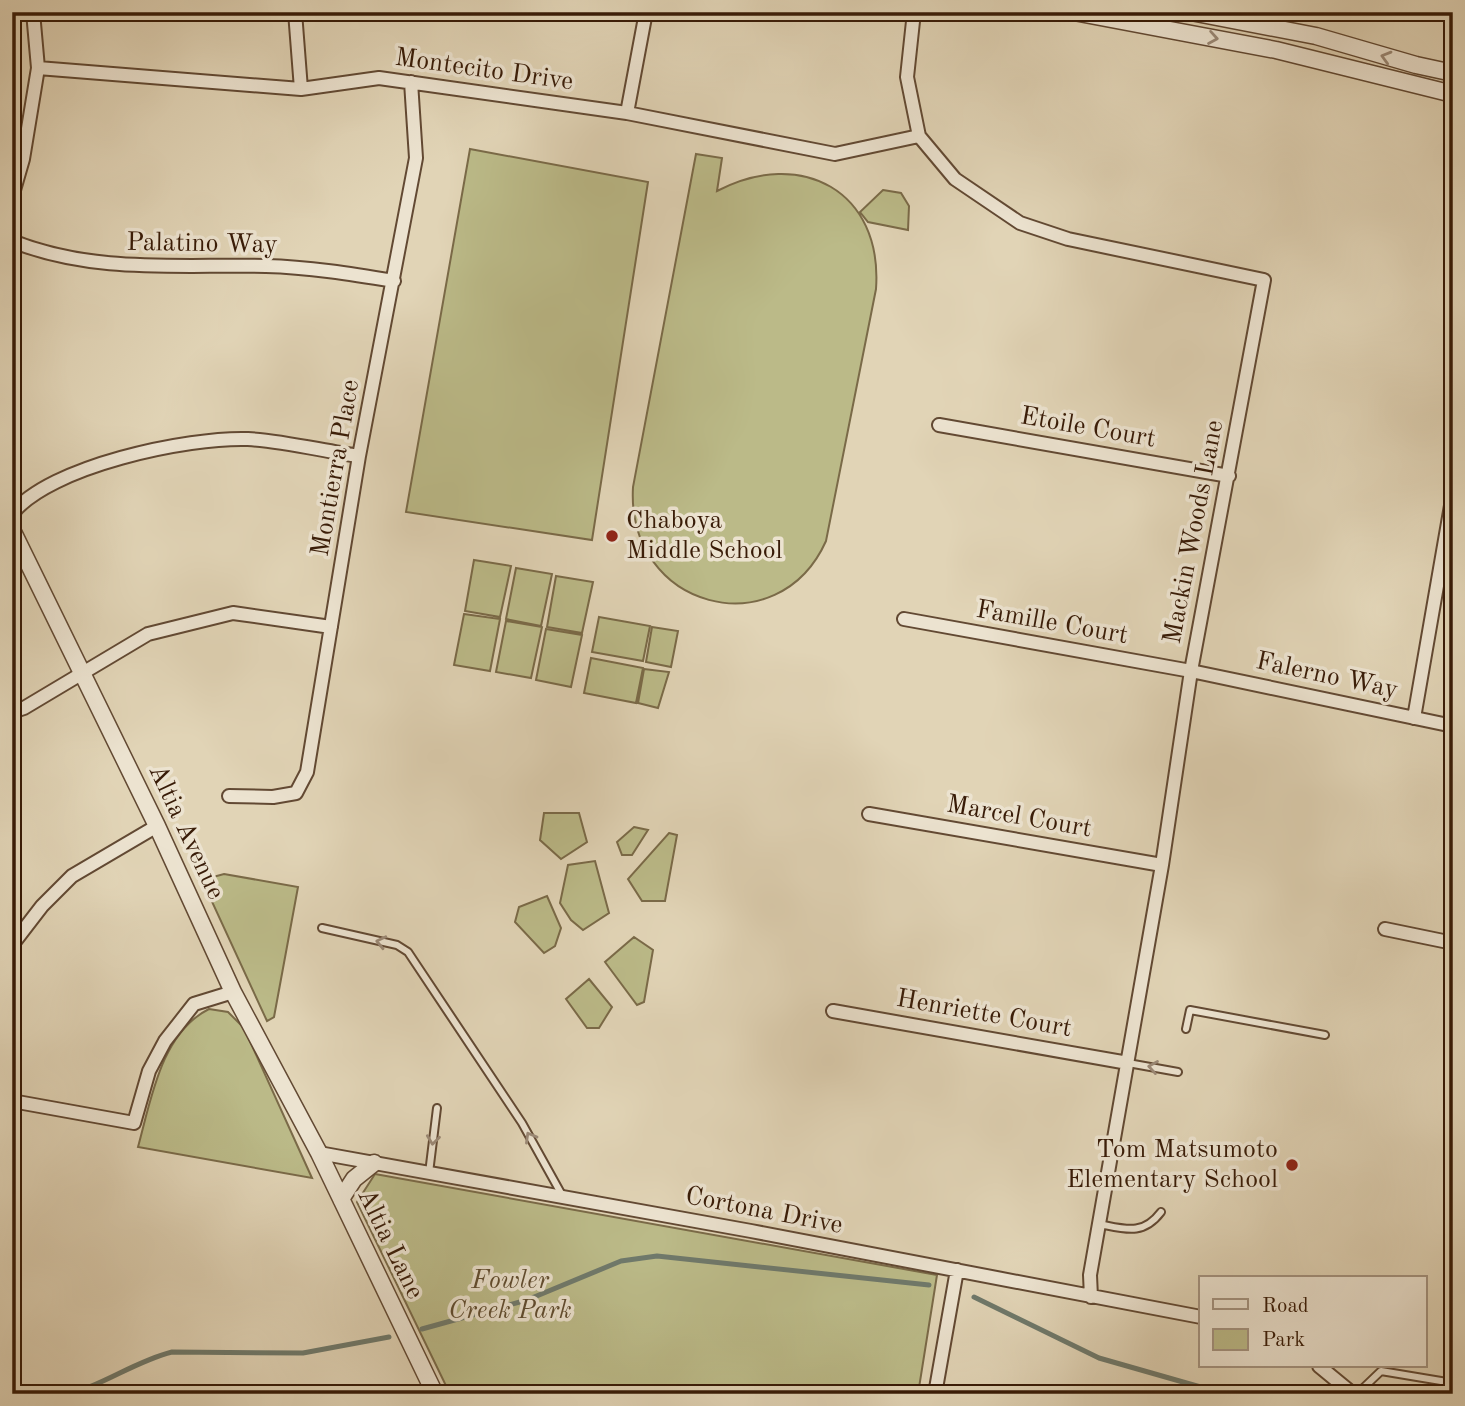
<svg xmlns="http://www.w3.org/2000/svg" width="1465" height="1406" viewBox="0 0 1465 1406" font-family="'Old Standard TT',serif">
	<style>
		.green { fill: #bbba88; stroke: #7a6a48; stroke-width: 2 }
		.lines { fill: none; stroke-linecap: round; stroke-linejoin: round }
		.stream { stroke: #6f796b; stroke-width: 5 }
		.service-casing { stroke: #624933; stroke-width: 10 }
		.minor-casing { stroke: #624933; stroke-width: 16 }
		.tertiary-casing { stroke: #624933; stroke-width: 19 }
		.service { stroke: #ece3d0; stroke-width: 6 }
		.minor { stroke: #ece3d0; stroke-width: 12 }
		.tertiary { stroke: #ece3d0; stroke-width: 16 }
		.oneway { stroke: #9b8976 }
		.poi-dot { fill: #8f2418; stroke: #ece3d0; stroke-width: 2.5 }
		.labels { text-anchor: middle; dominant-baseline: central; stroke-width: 7; stroke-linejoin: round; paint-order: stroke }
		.street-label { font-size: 26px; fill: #381b07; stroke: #ece3d0 }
		.poi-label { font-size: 26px; fill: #381b07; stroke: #ece3d0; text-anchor: start }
		.park-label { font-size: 26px; font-style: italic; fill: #5f4b2e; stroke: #ece3d0 }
	</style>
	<rect width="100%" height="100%" fill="#e1d4b6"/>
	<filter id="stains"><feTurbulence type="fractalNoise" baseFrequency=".00286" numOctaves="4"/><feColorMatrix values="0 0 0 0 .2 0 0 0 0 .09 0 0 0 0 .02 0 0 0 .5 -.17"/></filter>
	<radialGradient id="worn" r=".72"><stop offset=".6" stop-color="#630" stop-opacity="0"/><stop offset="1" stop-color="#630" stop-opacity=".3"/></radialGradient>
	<!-- green -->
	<path class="green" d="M 470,149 L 648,182 L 592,540 L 406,512 Z
		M 696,154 L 722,158 L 717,191 C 801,147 883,191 876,289 L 826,541 C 778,648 626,609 633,487 Z
		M 883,190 L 901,193 L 909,206 L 908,230 L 868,222 L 860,212 Z
		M 474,560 L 511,566 L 500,617 L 465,611 Z
		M 516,568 L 552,574 L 541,626 L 506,619 Z
		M 556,576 L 593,582 L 582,633 L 547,627 Z
		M 464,614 L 500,619 L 490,671 L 454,665 Z
		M 599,617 L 650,626 L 643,661 L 592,652 Z
		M 506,621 L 542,627 L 531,678 L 496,672 Z
		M 652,627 L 678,631 L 671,667 L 646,662 Z
		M 546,629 L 582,635 L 571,687 L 536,680 Z
		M 591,658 L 643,668 L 636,703 L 584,693 Z
		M 644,669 L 669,672 L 658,708 L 638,703 Z
		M 544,813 L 579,813 L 587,842 L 561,859 L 540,840 Z
		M 634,827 L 648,830 L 632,855 L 622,855 L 617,842 Z
		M 669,833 L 677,835 L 665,901 L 642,901 L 628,879 Z
		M 595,861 L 609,913 L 583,930 L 571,920 L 560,903 L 568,865 Z
		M 224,874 L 298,887 L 274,1017 L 267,1021 L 202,880 Z
		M 547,896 L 561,928 L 555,946 L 544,953 L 515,922 L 519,907 Z
		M 634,937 L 653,950 L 644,1002 L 637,1005 L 605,962 Z
		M 589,979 L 612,1007 L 599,1028 L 587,1028 L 566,999 Z
		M 209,1009 L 228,1012 L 244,1028 L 312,1178 L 138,1147 C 151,1100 161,1033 209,1009 Z
		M 375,1174 L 937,1275 L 918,1394 L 450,1394 L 357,1202 Z"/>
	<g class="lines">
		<!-- stream -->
		<path class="stream" d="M 974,1297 L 1099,1358 L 1225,1394
			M 422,1329 L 527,1300 L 621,1261 L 657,1256 L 929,1285
			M 70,1394 C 105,1384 136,1361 172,1352 L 303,1353 L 389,1337"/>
		<!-- service casing -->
		<g class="service-casing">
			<path id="service" d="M 322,928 L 397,945 L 408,952 L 522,1123 L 562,1195
				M 1186,1029 L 1190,1010 L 1325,1035
				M 1128,1063 L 1178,1072
				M 429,1173 L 437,1108
				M 1099,1224 C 1125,1229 1143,1236 1161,1212
				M 1357,1394 L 1381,1371 L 1453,1383"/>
		</g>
		<!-- minor casing -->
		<g class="minor-casing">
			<path id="minor" d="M 295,12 L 301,89
				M 914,12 L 907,77 L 919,136 L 955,179 L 1020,223 L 1068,239 L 1264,280 L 1191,671 L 1162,865 L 1090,1275 L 1091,1297
				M 38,68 L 301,89 L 379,78 L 627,113 L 835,154 L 919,136
				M 627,113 L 646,12
				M 12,197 L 23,159 L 38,68 L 33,12
				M 12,241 C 94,274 180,264 266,266 C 308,267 352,274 394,281
				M 939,425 L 1229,476
				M 12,514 C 49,466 188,437 248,439 C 284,441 323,451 359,456
				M 904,619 L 1191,671 L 1453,726
				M 12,712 L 24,708 L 148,634 L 233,613 L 331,627
				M 1414,718 L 1453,494
				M 229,796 L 273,797 L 296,793 L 307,772 L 359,456 L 416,158 L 411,82
				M 869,814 L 1162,865
				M 1385,929 L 1453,943
				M 12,945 L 42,906 L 72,876 L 157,826
				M 833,1011 L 1128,1063
				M 12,1101 L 134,1123 L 149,1071 L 165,1041 L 194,1004 L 233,992
				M 319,1153 L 751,1231 L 1201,1317
				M 1319,1366 L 1353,1394
				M 935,1394 L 957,1270"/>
		</g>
		<!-- tertiary casing -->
		<g class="tertiary-casing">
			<path id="tertiary" d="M 1074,12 L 1276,50 L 1453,94
				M 1191,12 L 1316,36 L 1416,65 L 1453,73
				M 12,530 L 157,826 L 233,992 L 319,1153 L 435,1394
				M 341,1199 L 354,1179 L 374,1163"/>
		</g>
		<!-- service -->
		<use href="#service" class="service"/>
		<!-- minor -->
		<use href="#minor" class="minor"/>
		<!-- tertiary -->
		<use href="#tertiary" class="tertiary"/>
	</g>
	<!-- one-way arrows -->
	<defs><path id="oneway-chevron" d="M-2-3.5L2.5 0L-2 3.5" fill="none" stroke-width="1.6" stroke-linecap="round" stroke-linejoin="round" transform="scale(1.75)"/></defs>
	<g class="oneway">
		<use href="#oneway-chevron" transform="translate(1213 38) rotate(10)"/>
		<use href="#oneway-chevron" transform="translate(1386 57) rotate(-164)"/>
		<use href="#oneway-chevron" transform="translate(381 942) rotate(-167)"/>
		<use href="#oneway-chevron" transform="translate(1153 1067) rotate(-170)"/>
		<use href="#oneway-chevron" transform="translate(530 1137) rotate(-120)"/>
		<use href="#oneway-chevron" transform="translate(433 1140) rotate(97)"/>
	</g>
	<!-- markers -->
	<g class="poi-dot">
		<circle cx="612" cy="536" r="7"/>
		<circle cx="1292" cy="1165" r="7"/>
	</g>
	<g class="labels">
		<!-- street labels -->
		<g class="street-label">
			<text transform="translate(484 70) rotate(8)">Montecito Drive</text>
			<text transform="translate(202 244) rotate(1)">Palatino Way</text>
			<text transform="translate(1088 428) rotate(10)">Etoile Court</text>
			<text transform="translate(336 468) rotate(-80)">Montierra Place</text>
			<text transform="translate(1194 532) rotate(-79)">Mackin Woods Lane</text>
			<text transform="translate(1052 623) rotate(10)">Famille Court</text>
			<text transform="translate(1327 676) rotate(12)">Falerno Way</text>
			<text transform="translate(1019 817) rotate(10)">Marcel Court</text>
			<text transform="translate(186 832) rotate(65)">Altia Avenue</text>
			<text transform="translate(984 1014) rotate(10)">Henriette Court</text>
			<text transform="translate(764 1211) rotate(11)">Cortona Drive</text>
			<text transform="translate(390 1244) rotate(64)">Altia Lane</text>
		</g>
		<!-- poi labels -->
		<g class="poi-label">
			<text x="626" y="521">Chaboya<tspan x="626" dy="30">Middle School</tspan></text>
			<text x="1278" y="1150" text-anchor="end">Tom Matsumoto<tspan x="1278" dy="30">Elementary School</tspan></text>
		</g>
		<!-- park labels -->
		<g class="park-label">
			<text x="510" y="1281">Fowler<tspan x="510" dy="30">Creek Park</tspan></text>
		</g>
	</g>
	<!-- margin -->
	<rect width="1465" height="1406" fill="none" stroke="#e1d4b6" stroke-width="42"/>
	<rect x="14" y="14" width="1437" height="1378" fill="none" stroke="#381b07" stroke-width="3.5"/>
	<rect x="21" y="21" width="1423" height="1364" fill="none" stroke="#381b07" stroke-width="2"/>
	<!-- legend -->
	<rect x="1199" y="1276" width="228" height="91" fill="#ece3d0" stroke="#a49380" stroke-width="2"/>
	<rect x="1213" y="1299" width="35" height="10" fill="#ece3d0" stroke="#a49380" stroke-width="2"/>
	<text x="1262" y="1312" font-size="21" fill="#381b07">Road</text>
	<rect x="1213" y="1329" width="35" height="21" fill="#bbba88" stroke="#a49380" stroke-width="2"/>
	<text x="1262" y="1346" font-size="21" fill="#381b07">Park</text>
	<rect width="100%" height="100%" filter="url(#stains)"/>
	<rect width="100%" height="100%" fill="url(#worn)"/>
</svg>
